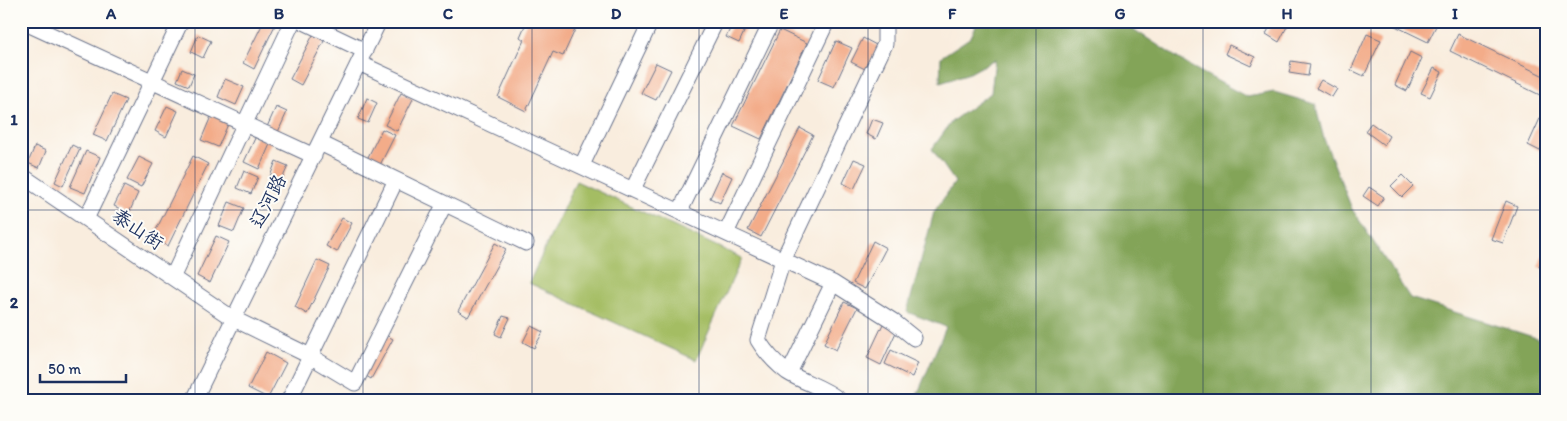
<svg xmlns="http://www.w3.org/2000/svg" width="1567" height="421" viewBox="0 0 1567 421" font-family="Itim,'LXGW WenKai TC',sans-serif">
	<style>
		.green { fill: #a4bd63; stroke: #607660 }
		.forest { fill: #83a459; stroke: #4f6a5c }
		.building { fill: #f3ac89 }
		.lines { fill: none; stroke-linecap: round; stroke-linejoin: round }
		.minor-casing { stroke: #69728b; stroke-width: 17 }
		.minor { stroke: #fff; stroke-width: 15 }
		.grid { fill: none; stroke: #1b2f5e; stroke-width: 1; stroke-opacity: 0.55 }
		.labels { text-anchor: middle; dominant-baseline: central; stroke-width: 4; stroke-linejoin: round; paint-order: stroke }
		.street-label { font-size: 19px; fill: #1b2f5e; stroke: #fdfcf7 }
		.neatline { fill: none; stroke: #1b2f5e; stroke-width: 2 }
		.grid-label { font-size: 16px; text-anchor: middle; font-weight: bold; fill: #1b2f5e }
	</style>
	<rect width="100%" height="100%" fill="#fdfcf7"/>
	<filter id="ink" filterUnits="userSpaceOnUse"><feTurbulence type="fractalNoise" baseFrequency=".02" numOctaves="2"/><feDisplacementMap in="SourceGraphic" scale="10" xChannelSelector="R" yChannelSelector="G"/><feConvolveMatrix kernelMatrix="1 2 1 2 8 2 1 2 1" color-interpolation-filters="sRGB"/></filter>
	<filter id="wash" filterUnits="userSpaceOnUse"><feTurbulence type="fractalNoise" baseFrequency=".0096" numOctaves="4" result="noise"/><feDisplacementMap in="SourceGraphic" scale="20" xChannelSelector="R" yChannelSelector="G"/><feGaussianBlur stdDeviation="1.12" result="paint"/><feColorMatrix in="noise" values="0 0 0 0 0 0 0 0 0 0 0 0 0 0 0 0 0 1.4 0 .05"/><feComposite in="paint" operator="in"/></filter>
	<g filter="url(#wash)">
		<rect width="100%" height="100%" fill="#f9edde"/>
		<!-- green -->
		<path class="green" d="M 576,181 L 742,258 L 696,360 L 529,283 Z"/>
		<!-- forest -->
		<path class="forest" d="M 978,21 L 1121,21 L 1188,65 L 1247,97 L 1274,92 L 1315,104 L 1324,139 L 1352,209 L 1410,298 L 1546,341 L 1546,400 L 915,400 L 946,327 L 907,312 L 934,212 L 955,182 L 932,149 L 952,121 L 991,93 L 995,59 L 970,73 L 940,82 L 941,57 L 971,37 Z"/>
		<g id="blocks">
			<!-- building -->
			<path class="building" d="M 264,21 L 277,21 L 254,69 L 243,63 Z
				M 527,21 L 579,21 L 563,56 L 553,52 L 526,111 L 498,97 L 524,40 L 520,37 Z
				M 734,21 L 749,21 L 739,43 L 726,37 Z
				M 1273,21 L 1290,21 L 1279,42 L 1266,34 Z
				M 1385,21 L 1432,21 L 1437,24 L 1428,42 Z
				M 780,30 L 807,43 L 761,139 L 733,126 Z
				M 1367,34 L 1381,40 L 1364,76 L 1351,70 Z
				M 1458,34 L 1546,77 L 1546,98 L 1450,51 Z
				M 198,35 L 211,41 L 203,58 L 191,52 Z
				M 313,35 L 324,41 L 301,85 L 290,79 Z
				M 863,38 L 878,46 L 867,70 L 851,62 Z
				M 836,41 L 852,48 L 834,87 L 818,80 Z
				M 1229,45 L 1255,57 L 1251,66 L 1225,54 Z
				M 1410,52 L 1422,58 L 1407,91 L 1395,85 Z
				M 1291,61 L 1310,64 L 1308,76 L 1289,73 Z
				M 656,63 L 671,70 L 656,100 L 641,93 Z
				M 1434,68 L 1442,72 L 1430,97 L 1421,93 Z
				M 182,69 L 194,74 L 189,86 L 177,81 Z
				M 225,79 L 244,87 L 236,105 L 218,97 Z
				M 1321,80 L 1337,89 L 1332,97 L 1316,88 Z
				M 401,93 L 413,99 L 397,131 L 385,125 Z
				M 112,94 L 126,100 L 107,141 L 93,135 Z
				M 367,98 L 377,103 L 368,123 L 358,119 Z
				M 167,106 L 178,111 L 166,137 L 155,131 Z
				M 276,107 L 287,112 L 278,132 L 267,127 Z
				M 1543,112 L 1546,113 L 1546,138 L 1540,151 L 1528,145 Z
				M 212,114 L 229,122 L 218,147 L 201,140 Z
				M 872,119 L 883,123 L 876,139 L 866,134 Z
				M 1371,123 L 1389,136 L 1384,145 L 1365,131 Z
				M 800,128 L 813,135 L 761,237 L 748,230 Z
				M 382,129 L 395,135 L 377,171 L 364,165 Z
				M 256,136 L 271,142 L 259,169 L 244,162 Z
				M 72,145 L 80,149 L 63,186 L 55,182 Z
				M 35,146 L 46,151 L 39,168 L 28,163 Z
				M 86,151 L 100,157 L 85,193 L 70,187 Z
				M 193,156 L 208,164 L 168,246 L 152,238 Z
				M 139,157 L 153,164 L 141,187 L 127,180 Z
				M 854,159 L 866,164 L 854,189 L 843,183 Z
				M 276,161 L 288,166 L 280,184 L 269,179 Z
				M 244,171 L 258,177 L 251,194 L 237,188 Z
				M 722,172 L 732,177 L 720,203 L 710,198 Z
				M 1402,175 L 1413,186 L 1402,197 L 1391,186 Z
				M 124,186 L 138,193 L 129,213 L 114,206 Z
				M 1369,187 L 1384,197 L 1378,206 L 1363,196 Z
				M 1506,201 L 1517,206 L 1503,243 L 1491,239 Z
				M 229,202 L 244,208 L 234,232 L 219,226 Z
				M 342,218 L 352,223 L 337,252 L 326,246 Z
				M 216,236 L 229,242 L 210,283 L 197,276 Z
				M 873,241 L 886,248 L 865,289 L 853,283 Z
				M 495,243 L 506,249 L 468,317 L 458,311 Z
				M 1546,249 L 1546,269 L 1539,267 Z
				M 317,260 L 330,266 L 307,314 L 295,307 Z
				M 844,302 L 857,308 L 836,350 L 824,344 Z
				M 503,316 L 510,318 L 501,337 L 495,334 Z
				M 883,324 L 897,330 L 881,365 L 867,358 Z
				M 531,326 L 543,332 L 534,348 L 523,342 Z
				M 384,334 L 393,339 L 371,379 L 363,374 Z
				M 891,350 L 918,363 L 912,377 L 885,364 Z
				M 266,352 L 286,363 L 268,398 L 248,388 Z"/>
		</g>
	</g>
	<g filter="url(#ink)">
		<use href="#blocks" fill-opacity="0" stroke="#69728b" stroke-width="1"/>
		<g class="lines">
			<!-- minor casing -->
			<g class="minor-casing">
				<path id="minor" d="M 21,21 L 314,156
					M 302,21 L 365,51
					M 359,63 L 833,283 L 789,373
					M 320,143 L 526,243
					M 582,165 L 651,21
					M 21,175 L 232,318 L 310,356 L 355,383 L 444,205
					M 633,189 L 716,21
					M 680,211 L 772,21
					M 86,219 L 181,21
					M 726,233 L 827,21
					M 173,276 L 293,21
					M 833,283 L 893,321 L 914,338
					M 194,400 L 379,21
					M 289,400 L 395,182
					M 839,400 C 824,387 804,383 787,372 C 775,363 766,353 758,340 L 783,260 L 885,44 L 885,21"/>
			</g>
			<!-- minor -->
			<use href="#minor" class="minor"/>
		</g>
	</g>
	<!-- grid -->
	<path class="grid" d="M 195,21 L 195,400M 363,21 L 363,400M 532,21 L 532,400M 699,21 L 699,400M 868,21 L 868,400M 1036,21 L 1036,400M 1203,21 L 1203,400M 1371,21 L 1371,400M 21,210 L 1546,210"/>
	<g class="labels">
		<!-- street labels -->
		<g class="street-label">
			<text transform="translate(268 201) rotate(-63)">辽河路</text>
			<text transform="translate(138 229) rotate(34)">泰山街</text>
		</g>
	</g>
	<!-- margin -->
	<rect width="1567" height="421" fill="none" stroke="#fdfcf7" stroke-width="55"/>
	<!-- scale -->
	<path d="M40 374v8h86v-8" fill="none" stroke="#1b2f5e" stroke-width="2.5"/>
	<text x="48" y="374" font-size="15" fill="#1b2f5e" stroke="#fdfcf7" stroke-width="4" paint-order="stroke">50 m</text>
	<rect x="28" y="28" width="1512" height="366" class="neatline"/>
	<g class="grid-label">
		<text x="111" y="19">A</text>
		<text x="279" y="19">B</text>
		<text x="448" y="19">C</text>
		<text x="616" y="19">D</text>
		<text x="784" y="19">E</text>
		<text x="952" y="19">F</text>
		<text x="1120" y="19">G</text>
		<text x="1287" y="19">H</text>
		<text x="1455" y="19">I</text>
		<text x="14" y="125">1</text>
		<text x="14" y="308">2</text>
	</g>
</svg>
